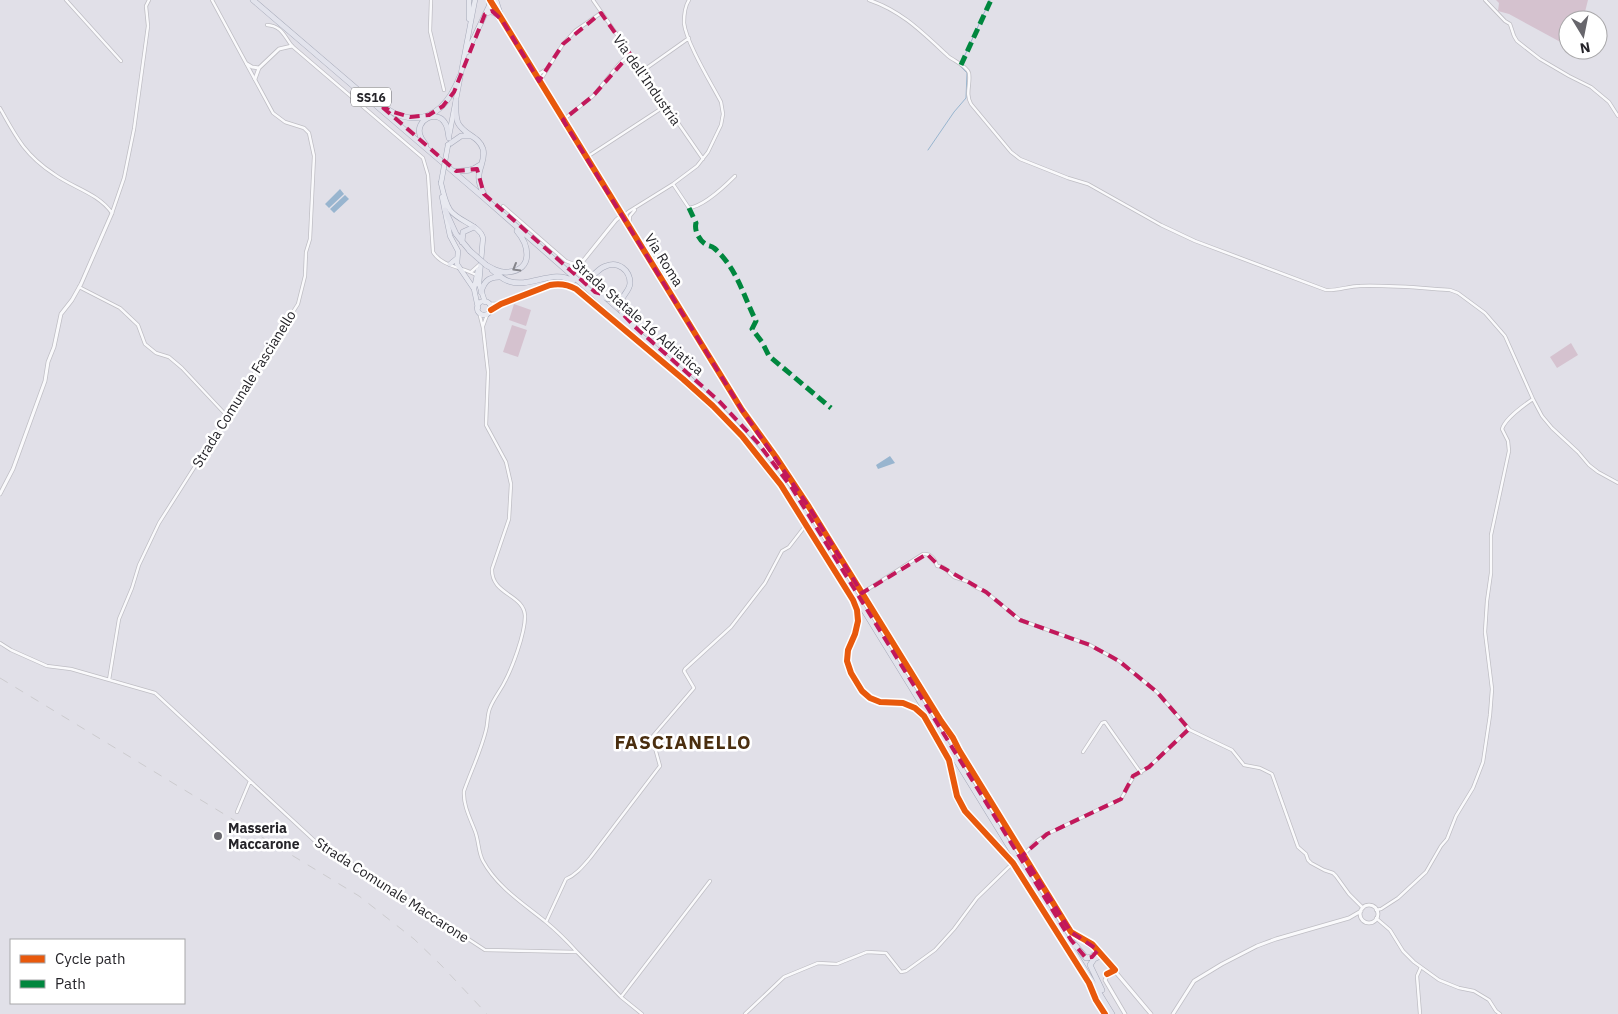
<svg xmlns="http://www.w3.org/2000/svg" width="1618" height="1014" viewBox="0 0 1618 1014" font-family="'IBM Plex Sans',sans-serif">
	<style>
		.green { fill: #d5c2cf }
		.water { fill: #98b5cf }
		.lines { fill: none; stroke-linecap: round; stroke-linejoin: round }
		.stream { stroke: #98b5cf; stroke-width: 1 }
		.minor-casing { stroke: #bfbec4; stroke-width: 4 }
		.tertiary-casing { stroke: #bfbec4; stroke-width: 4.5 }
		.primary-casing { stroke: #a6a9b8; stroke-width: 5.5 }
		.trunk-casing { stroke: #a6a9b8; stroke-width: 6 }
		.minor { stroke: #fafafc; stroke-width: 2.5 }
		.tertiary { stroke: #fafafc; stroke-width: 3 }
		.primary { stroke: #e8e9f0; stroke-width: 4.5 }
		.trunk { stroke: #e2e3ec; stroke-width: 5 }
		.rail { stroke: #cccbce; stroke-width: 1; stroke-dasharray: 9 9; stroke-linecap: butt }
		.primary-bridge-casing { stroke: #a6a9b8; stroke-width: 5.5; stroke-linecap: butt }
		.trunk-bridge-casing { stroke: #a6a9b8; stroke-width: 6; stroke-linecap: butt }
		.primary-bridge { stroke: #e8e9f0; stroke-width: 4.5 }
		.trunk-bridge { stroke: #e2e3ec; stroke-width: 5 }
		.quiet { stroke: #00873e; stroke-width: 5; stroke-dasharray: 10 5; stroke-linecap: butt }
		.cycleway-casing { stroke: #fff; stroke-width: 9 }
		.cycleway { stroke: #e8590c; stroke-width: 6 }
		.oneway { stroke: #84848a }
		.marked { fill: none; stroke: #c2185b; stroke-width: 4; stroke-dasharray: 10 6; stroke-linejoin: round }
		.poi-dot { fill: #67666c; stroke: #fff; stroke-width: 2 }
		.labels { text-anchor: middle; dominant-baseline: central; stroke-width: 5; stroke-linejoin: round; paint-order: stroke }
		.shield { fill: #fff; stroke: #666669; stroke-width: 1 }
		.shield-label { font-size: 12px; font-weight: bold; fill: #252429 }
		.street-label { font-size: 14px; fill: #252429; stroke: #fff }
		.poi-label { font-size: 14px; font-weight: bold; fill: #252429; stroke: #fff; text-anchor: start }
		.district-label { font-size: 19px; font-weight: bold; letter-spacing: 1px; fill: #4a2e0f; stroke: #fff }
	</style>
	<rect width="100%" height="100%" fill="#e1e0e8"/>
	<!-- green -->
	<path class="green" d="M 1496,0 L 1588,0 L 1583,20 L 1568,20 L 1568,45 L 1566,45 L 1509,14 L 1498,11 L 1499,3 Z
		M 514,304 L 531,310 L 526,326 L 509,320 Z
		M 512,325 L 527,330 L 518,357 L 503,352 Z
		M 1571,343 L 1578,355 L 1557,368 L 1550,357 Z"/>
	<!-- water -->
	<path class="water" d="M 340,189 L 344,194 L 329,208 L 325,204 Z
		M 345,195 L 349,199 L 334,213 L 330,209 Z
		M 890,456 L 895,463 L 878,469 L 876,465 Z"/>
	<g class="lines">
		<!-- stream -->
		<path class="stream" d="M 928,150 L 954,112 L 966,98 L 967,73 L 960,66 L 990,0"/>
		<!-- minor casing -->
		<g class="minor-casing">
			<path id="minor" d="M 66,0 L 121,61
				M 431,0 L 430,31 L 444,90
				M 593,0 L 703,159
				M 869,0 C 902,11 923,33 948,56 C 954,61 967,66 969,73 C 971,84 965,93 971,104 L 1011,152 L 1020,159 L 1068,178 L 1088,184 L 1161,225 L 1195,241 L 1326,290 C 1338,291 1348,286 1360,286 C 1390,285 1420,288 1450,290 L 1458,293 L 1485,313 L 1505,336 L 1533,399 L 1542,416 L 1552,428 L 1578,452 L 1589,465 L 1598,472 L 1618,483
				M 1485,0 L 1505,21 L 1510,24 L 1514,36 L 1517,41 L 1540,59 L 1569,76 L 1591,87 L 1609,102 L 1618,116
				M 267,25 C 282,26 284,36 292,46 L 423,158 L 428,175 L 433,252 C 442,267 463,267 476,275
				M 641,72 L 689,38
				M 536,76 L 545,70
				M 540,81 L 563,44 L 575,31 L 601,13
				M 0,108 C 16,137 25,155 54,174 C 73,188 98,193 112,213
				M 563,120 L 593,96 L 620,63 L 630,54
				M 587,157 L 665,106
				M 673,184 L 689,208 C 704,206 725,186 735,176
				M 503,206 L 566,261 L 579,266
				M 112,213 L 124,178 L 134,129 L 148,26 L 146,6 L 149,0
				M 624,217 L 628,212 L 673,184 L 697,166 L 708,152 L 721,125 L 723,114 L 721,102 C 711,83 686,42 684,23 C 684,16 685,6 689,0
				M 629,225 L 630,216 L 635,210
				M 471,272 L 480,264
				M 79,287 L 120,308 L 138,325 L 145,344 L 156,353 L 169,357 L 182,368 L 227,416
				M 479,312 L 483,328 L 488,372 L 486,425 L 506,462 L 511,484 L 509,519 L 492,569 C 491,595 524,594 525,616 C 525,634 512,669 503,685 C 499,692 493,700 490,708 C 487,715 488,723 486,730 C 481,751 471,771 464,791 C 463,805 470,818 475,831 C 479,841 478,852 483,861 C 497,887 524,904 546,922 C 557,931 567,941 577,952
				M 483,326 L 487,315
				M 862,593 L 923,554 C 931,553 935,559 937,566 L 943,567 L 954,577 L 969,582 L 975,587 L 986,592 L 1020,620 L 1090,645 L 1119,661 L 1157,692 L 1190,730 L 1232,750 L 1244,765 L 1260,768 L 1272,774 L 1298,847 L 1306,854 L 1308,860 L 1311,863 L 1324,870 L 1333,873 L 1336,876 L 1349,894 L 1363,908
				M 0,643 L 11,650 L 47,666 L 71,669 L 155,693 L 317,843 L 363,870 L 485,950 L 577,952 L 621,997 L 642,1014
				M 109,680 L 119,619 L 132,588 L 139,565 L 159,523 L 298,304 L 305,276 L 306,252 L 310,239 L 314,156 L 309,133 L 304,128 L 285,122 L 273,113 L 212,0
				M 1083,752 L 1102,723 L 1105,722 L 1141,773
				M 237,812 L 250,781
				M 1023,855 L 1037,841 L 1047,834 L 1121,799 L 1134,776 L 1149,767 L 1189,729
				M 1376,910 L 1381,909 L 1398,898 L 1426,872 L 1441,846 L 1447,839 L 1456,816 L 1473,788 L 1483,762 L 1490,715 L 1492,689 L 1485,632 L 1487,601 L 1491,573 L 1491,535 L 1509,451 L 1508,441 L 1502,429 C 1505,419 1524,405 1533,399
				M 1376,918 L 1390,930 L 1403,951 L 1414,962 L 1439,980 L 1459,988 L 1474,991 L 1489,1000 L 1496,1011 L 1500,1014
				M 546,922 L 566,879 C 576,875 583,866 590,858 L 660,766 L 652,737 L 694,688 L 684,671 L 685,669 L 731,627 L 765,583 L 782,551 L 789,547 L 806,525
				M 621,997 L 710,881
				M 745,1014 L 784,977 L 818,963 L 837,964 L 867,952 L 886,953 L 901,972 L 906,971 L 935,950 L 954,929 L 977,898 L 1013,863
				M 1420,1014 L 1417,976 L 1421,967"/>
		</g>
		<!-- tertiary casing -->
		<g class="tertiary-casing">
			<path id="tertiary" d="M 490,1 L 499,14
				M 502,20 L 742,410 L 776,457 L 809,507 L 941,721 L 953,738 L 959,750 L 1071,932 L 1092,944 L 1151,1014
				M 247,64 L 252,67 L 259,68
				M 255,79 L 259,68 L 279,49 L 292,46
				M 579,266 L 616,220 L 622,215
				M 489,304 L 500,304
				M 491,310 L 501,304 L 550,285 C 560,283 567,284 576,289 L 683,379 L 713,406 L 742,436 L 781,485 L 853,600 L 857,610 L 858,621 L 855,634 L 848,650 L 847,661 L 851,673 L 862,691 L 870,698 L 880,702 L 903,703 L 915,708 L 924,716 L 949,760 L 957,796 L 965,811 L 1013,863 L 1089,983 L 1096,1000 L 1105,1014
				M 0,494 L 13,469 L 45,381 L 48,362 L 54,347 L 61,314 L 72,300 L 81,284 L 112,213
				M1360 914a9 9 0 1 1 18 0a9 9 0 1 1-18 0Z
				M 1112,966 L 1105,980 L 1125,1014
				M 1173,1014 L 1194,981 L 1222,964 L 1257,946 L 1276,939 L 1349,918 L 1361,911"/>
		</g>
		<!-- primary casing -->
		<g class="primary-casing">
			<path id="primary" d="M 496,0 L 502,19
				M 485,14 C 493,9 497,15 502,20
				M 469,19 L 469,0
				M 467,52 L 489,6 L 490,0
				M 449,136 L 475,0
				M 441,183 C 443,192 445,202 450,210 C 459,222 480,225 483,238 L 479,284 L 485,302
				M 442,197 L 450,236 L 458,251 L 457,264 L 474,289
				M 450,264 L 456,259
				M477 308a7 7 0 1 1 14 0a7 7 0 1 1-14 0Z
				M 478,308 L 474,289 L 478,270"/>
		</g>
		<!-- trunk casing -->
		<g class="trunk-casing">
			<path id="trunk" d="M 253,0 L 483,197 L 690,379 C 732,418 769,460 801,508 L 1112,1014
				M 374,100 C 382,105 391,113 401,116 C 433,125 450,102 460,76
				M 456,100 C 456,107 455,116 458,123 C 464,135 479,136 483,149 C 487,165 471,171 484,194
				M 426,145 C 424,142 421,139 420,135 C 415,120 437,109 445,123 C 448,127 448,133 449,138
				M 448,145 L 461,136 L 470,136
				M 456,171 C 466,171 472,171 480,165
				M 445,210 L 456,234 L 470,251
				M 462,242 L 463,232 L 474,227
				M 486,265 C 493,269 500,273 508,272 C 534,270 529,245 517,231
				M 579,266 L 581,273 L 590,277 C 596,274 599,268 606,266 C 618,261 630,270 630,283 C 630,292 618,298 620,308 C 621,314 630,321 634,326
				M 492,270 C 497,274 502,279 508,281 C 530,289 553,268 573,281
				M 481,292 C 484,282 488,277 499,277
				M 595,292 L 608,299 L 623,297
				M 1071,940 L 1086,958 L 1092,957 L 1098,950
				M 1102,990 L 1090,965 L 1094,959 L 1102,955"/>
		</g>
		<!-- minor -->
		<use href="#minor" class="minor"/>
		<!-- tertiary -->
		<use href="#tertiary" class="tertiary"/>
		<!-- primary -->
		<use href="#primary" class="primary"/>
		<!-- trunk -->
		<use href="#trunk" class="trunk"/>
		<!-- rail -->
		<path class="rail" d="M 0,678 L 359,896 L 414,939 L 441,965 L 487,1014"/>
		<!-- primary-bridge casing -->
		<g class="primary-bridge-casing">
			<path id="primary-bridge" d="M 441,183 L 448,145"/>
		</g>
		<!-- trunk-bridge casing -->
		<g class="trunk-bridge-casing">
			<path id="trunk-bridge" d="M 470,251 L 486,265"/>
		</g>
		<!-- primary-bridge -->
		<use href="#primary-bridge" class="primary-bridge"/>
		<!-- trunk-bridge -->
		<use href="#trunk-bridge" class="trunk-bridge"/>
		<!-- quiet -->
		<path class="quiet" d="M 961,65 L 991,0
			M 689,208 L 696,223 C 694,230 699,241 707,245 C 709,246 712,246 714,248 C 737,268 743,295 756,321 L 752,329 L 762,342 L 769,356 L 831,408"/>
		<!-- cycleway casing -->
		<g class="cycleway-casing">
			<path id="cycleway" d="M 490,0 L 742,410 L 776,457 L 809,507 L 941,721 L 953,738 L 959,750 L 1071,932 L 1092,944 L 1115,970 L 1107,974
				M 491,310 L 501,304 L 550,285 C 560,283 567,284 576,289 L 683,379 L 713,406 L 742,436 L 781,485 L 853,600 L 857,610 L 858,621 L 855,634 L 848,650 L 847,661 L 851,673 L 862,691 L 870,698 L 880,702 L 903,703 L 915,708 L 924,716 L 949,760 L 957,796 L 965,811 L 1013,863 L 1089,983 L 1096,1000 L 1105,1014"/>
		</g>
		<!-- cycleway -->
		<use href="#cycleway" class="cycleway"/>
	</g>
	<!-- one-way arrows -->
	<defs><path id="oneway-chevron" d="M-2-3.5L2.5 0L-2 3.5" fill="none" stroke-width="1.6" stroke-linecap="round" stroke-linejoin="round" transform="scale(1.25)"/></defs>
	<use class="oneway" href="#oneway-chevron" transform="translate(516 268) rotate(150)"/>
	<!-- marked area -->
	<path class="marked" d="M 492,11 L 502,20 L 539,81 L 563,44 L 601,13 L 630,54 L 593,96 L 563,120 L 742,410 L 809,507 L 862,593 L 927,554 L 938,565 L 986,592 L 1020,620 L 1090,645 L 1119,661 L 1157,692 L 1189,729 L 1149,767 L 1133,776 L 1121,799 L 1047,834 L 1023,855 L 1071,932 L 1098,950 L 1092,957 L 1086,958 L 1071,940 L 792,488 L 758,443 L 719,401 L 634,326 L 621,312 L 620,299 L 595,292 L 484,194 L 477,169 L 456,171 L 373,99 L 390,111 L 410,117 L 429,115 L 443,106 L 454,92 L 485,14 Z"/>
	<!-- markers -->
	<circle class="poi-dot" cx="218" cy="836" r="5"/>
	<g class="labels">
		<!-- shield labels -->
		<rect class="shield" x="351" y="87.5" width="40" height="19" rx="4"/>
		<g class="shield-label">
			<text x="371" y="97">SS16</text>
		</g>
		<!-- street labels -->
		<g class="street-label">
			<text transform="translate(647 80) rotate(55)">Via dell'Industria</text>
			<text transform="translate(664 260) rotate(58)">Via Roma</text>
			<text transform="translate(638 317) rotate(41)">Strada Statale 16 Adriatica</text>
			<text transform="translate(244 389) rotate(-58)">Strada Comunale Fascianello</text>
			<text transform="translate(392 890) rotate(33)">Strada Comunale Maccarone</text>
		</g>
		<!-- poi labels -->
		<g class="poi-label">
			<text x="228" y="828">Masseria<tspan x="228" dy="16">Maccarone</tspan></text>
		</g>
		<!-- district labels -->
		<g class="district-label">
			<text x="683" y="742">FASCIANELLO</text>
		</g>
	</g>
	<!-- legend -->
	<rect x="10" y="939" width="175" height="65" fill="#ffffff" stroke="#a8a7a9"/>
	<rect x="20" y="955" width="25" height="8" fill="#e8590c" stroke="#a8a7a9"/>
	<text x="55" y="964" font-size="15" fill="#252429">Cycle path</text>
	<rect x="20" y="980" width="25" height="8" fill="#00873e" stroke="#a8a7a9"/>
	<text x="55" y="989" font-size="15" fill="#252429">Path</text>
	<!-- north arrow -->
	<g transform="translate(1583 35) rotate(170)"><circle r="24" fill="#ffffff" stroke="#a8a7a9"/>
	<path d="M0-4L9 19L0 12L-9 19Z" fill="#67666c"/>
	<text y="-8" font-size="14" font-weight="bold" text-anchor="middle" fill="#252429">N</text>
	</g>
</svg>
